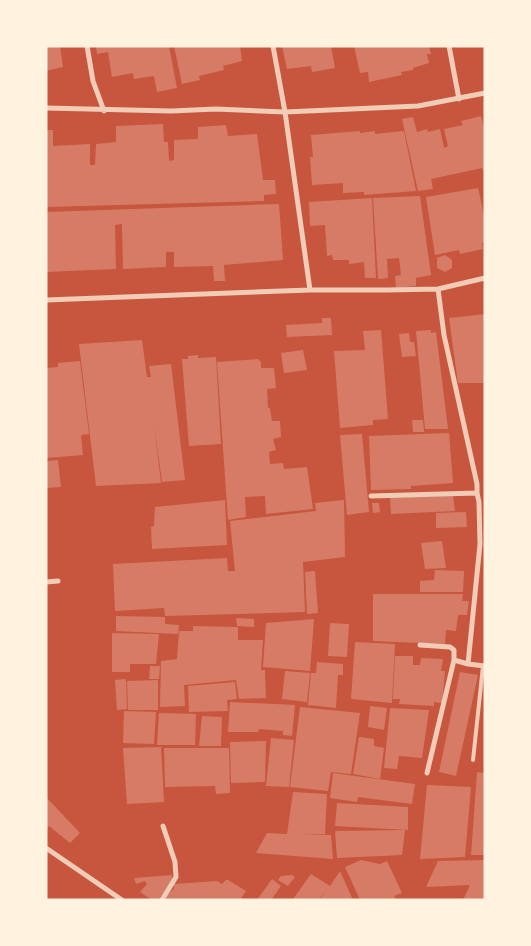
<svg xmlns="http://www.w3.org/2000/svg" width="531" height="946" viewBox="0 0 531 946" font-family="'Alegreya Sans',sans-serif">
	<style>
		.building { fill: #d67c66 }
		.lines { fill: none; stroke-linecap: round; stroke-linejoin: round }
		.service { stroke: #f1ccb7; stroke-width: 4 }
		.minor { stroke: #f1ccb7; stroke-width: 5 }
	</style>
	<rect width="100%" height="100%" fill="#c8553d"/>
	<!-- building -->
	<path class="building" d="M 46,46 L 60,46 L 63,67 L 46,71 Z
		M 96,46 L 169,46 L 177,88 L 157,92 L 154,76 L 134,79 L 133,73 L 112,77 L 108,52 L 97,54 Z
		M 174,46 L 240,46 L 242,61 L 223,66 L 224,70 L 199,76 L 200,80 L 182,84 Z
		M 282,46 L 331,46 L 335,68 L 312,72 L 311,66 L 287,69 Z
		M 354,46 L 429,46 L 431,54 L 427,54 L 429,63 L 413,68 L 413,70 L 401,72 L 402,75 L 369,82 L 368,72 L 360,73 Z
		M 481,116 L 485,132 L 485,174 L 482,168 L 431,179 L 433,189 L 418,191 L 402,119 L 413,117 L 417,132 L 427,129 L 428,132 L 440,129 L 444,148 L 448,146 L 444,129 L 463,125 L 461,121 Z
		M 163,124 L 164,142 L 168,142 L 169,161 L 174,160 L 174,140 L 198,139 L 198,127 L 226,125 L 228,136 L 257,134 L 263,180 L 275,180 L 276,194 L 264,195 L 264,201 L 46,207 L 46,130 L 53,130 L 53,146 L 90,144 L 90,165 L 95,165 L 96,144 L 116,142 L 116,126 Z
		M 360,131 L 360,133 L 375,131 L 375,134 L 404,131 L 416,191 L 364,195 L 364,192 L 343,193 L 343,183 L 312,185 L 310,157 L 313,157 L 311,135 Z
		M 478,188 L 485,220 L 485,243 L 482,243 L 483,249 L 460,254 L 459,250 L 435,255 L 426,197 Z
		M 420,196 L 431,275 L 416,278 L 416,286 L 396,288 L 395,276 L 401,275 L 399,258 L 387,259 L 388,278 L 378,279 L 373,198 Z
		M 372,198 L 376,278 L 365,278 L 364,262 L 349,264 L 349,260 L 333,260 L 332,255 L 327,256 L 325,225 L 310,226 L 309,202 Z
		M 279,204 L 283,260 L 224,265 L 225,281 L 214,281 L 213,266 L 174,267 L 174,252 L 166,252 L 166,267 L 123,269 L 122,224 L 115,225 L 116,269 L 46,272 L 46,212 Z
		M 445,255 L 452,260 L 452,268 L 445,272 L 437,268 L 437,258 Z
		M 485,314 L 485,383 L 458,383 L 449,318 Z
		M 322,318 L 331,318 L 332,335 L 287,337 L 286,325 L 322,323 Z
		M 381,330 L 388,419 L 373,420 L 373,425 L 340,428 L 334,351 L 365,350 L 363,331 Z
		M 431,330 L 431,333 L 436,332 L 448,429 L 425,429 L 416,331 Z
		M 409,333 L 410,342 L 414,342 L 416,356 L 402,357 L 399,334 Z
		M 142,340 L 147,377 L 151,377 L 149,366 L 171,364 L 185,480 L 162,482 L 154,423 L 161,483 L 96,486 L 79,344 Z
		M 303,350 L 307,370 L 284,373 L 281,353 Z
		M 198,355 L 198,358 L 216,357 L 221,444 L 189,446 L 182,359 L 188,359 L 188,356 Z
		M 258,359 L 261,362 L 261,368 L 274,368 L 276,388 L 267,389 L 268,408 L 270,408 L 272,421 L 280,421 L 281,437 L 273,439 L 276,450 L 269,452 L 270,464 L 283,463 L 284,469 L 307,467 L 313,509 L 266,514 L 265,496 L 245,497 L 246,517 L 228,520 L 217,362 Z
		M 80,361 L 89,434 L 81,435 L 83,455 L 46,458 L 46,368 L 58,367 L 58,363 Z
		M 412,420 L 423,420 L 424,432 L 413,432 Z
		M 449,433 L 453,483 L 411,486 L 411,489 L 371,490 L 369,436 Z
		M 362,434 L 369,512 L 347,515 L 340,435 Z
		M 58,460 L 61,487 L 46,488 L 46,461 Z
		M 453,496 L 455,511 L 391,514 L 390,497 Z
		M 225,500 L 227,545 L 152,549 L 151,527 L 154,526 L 155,507 Z
		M 344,500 L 345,557 L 303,562 L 305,612 L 165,616 L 164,608 L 115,611 L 113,564 L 227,558 L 228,571 L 235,571 L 230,521 L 316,511 L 315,503 Z
		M 372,503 L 379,503 L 380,512 L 373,513 Z
		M 466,512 L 467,527 L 436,528 L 436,513 Z
		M 442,541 L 446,568 L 425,569 L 421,543 Z
		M 435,570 L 464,571 L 463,592 L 420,592 L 420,581 L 434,580 Z
		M 315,571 L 318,613 L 307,614 L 305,572 Z
		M 373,594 L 463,594 L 462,601 L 469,601 L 467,615 L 458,615 L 456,631 L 446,630 L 445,644 L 373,641 Z
		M 116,616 L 165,617 L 165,624 L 179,625 L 178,634 L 116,631 Z
		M 236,618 L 254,619 L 254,627 L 237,626 Z
		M 314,619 L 310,671 L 263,667 L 266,623 Z
		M 330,623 L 349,624 L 347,657 L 328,656 Z
		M 193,626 L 238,627 L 238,640 L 263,640 L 261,670 L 265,670 L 266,698 L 239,699 L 236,680 L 184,685 L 185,706 L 160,707 L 161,661 L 177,659 L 179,631 L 193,631 Z
		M 112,633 L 159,634 L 156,664 L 130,664 L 130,672 L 112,672 Z
		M 355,642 L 395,644 L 392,703 L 351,699 Z
		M 395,656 L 413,656 L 413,665 L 420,665 L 421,658 L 443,659 L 441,671 L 445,671 L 442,703 L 434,702 L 434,706 L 399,704 L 400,699 L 393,699 Z
		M 317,662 L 343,664 L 343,675 L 338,675 L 336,708 L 308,705 L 311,673 L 316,673 Z
		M 150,666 L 160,666 L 159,679 L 149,679 Z
		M 285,671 L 310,673 L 307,702 L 282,699 Z
		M 460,672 L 478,675 L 456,776 L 439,772 Z
		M 126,679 L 127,709 L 117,710 L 115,680 Z
		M 158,680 L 158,710 L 128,710 L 127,681 Z
		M 235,682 L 237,699 L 227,700 L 228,711 L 189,712 L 188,686 Z
		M 230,702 L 295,705 L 292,736 L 283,735 L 283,731 L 259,729 L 258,732 L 228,732 Z
		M 370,706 L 387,708 L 384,730 L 368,727 Z
		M 300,707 L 360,713 L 351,774 L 331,772 L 328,791 L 290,787 Z
		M 390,708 L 429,710 L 422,758 L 399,756 L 397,769 L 384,768 Z
		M 124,711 L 156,712 L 154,744 L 123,743 Z
		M 159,713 L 196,714 L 195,745 L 157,745 Z
		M 202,716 L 222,717 L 221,746 L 199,746 Z
		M 359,737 L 374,739 L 374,746 L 384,748 L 380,779 L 353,774 Z
		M 271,738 L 294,740 L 289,787 L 266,786 Z
		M 266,741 L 265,782 L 231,783 L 230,742 Z
		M 161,747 L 164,802 L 127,804 L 123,748 Z
		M 164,748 L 229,748 L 230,793 L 216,794 L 215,786 L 165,787 Z
		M 477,772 L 485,773 L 485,855 L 471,855 Z
		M 333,773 L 415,784 L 412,804 L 358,797 L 357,802 L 330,798 Z
		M 427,785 L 471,787 L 465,857 L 420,859 Z
		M 293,792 L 327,794 L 325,834 L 302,834 L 331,835 L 333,859 L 256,853 L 267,833 L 287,834 Z
		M 46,797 L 80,833 L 70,843 L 49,826 L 46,828 Z
		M 337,803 L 408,807 L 408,830 L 335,826 Z
		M 405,830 L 402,855 L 337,858 L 335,831 Z
		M 361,860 L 380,864 L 387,861 L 402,893 L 394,896 L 396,900 L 360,900 L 345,867 Z
		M 485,860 L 485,900 L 463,900 L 470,885 L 426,887 L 438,861 Z
		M 340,871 L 353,900 L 320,900 L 326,890 L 319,900 L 293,899 L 311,874 L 330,886 Z
		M 172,875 L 172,881 L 159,900 L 152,900 L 140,892 L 147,884 L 145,881 L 136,884 L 134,878 Z
		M 292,875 L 295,877 L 288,886 L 278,880 L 281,876 Z
		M 272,879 L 281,886 L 271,900 L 257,900 Z
		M 226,880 L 228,880 L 246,891 L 241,898 L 246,900 L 169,900 L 166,897 L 174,888 L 174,884 L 217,881 L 222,884 Z"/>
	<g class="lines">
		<!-- service -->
		<path class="service" d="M 473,760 L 483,666"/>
		<!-- minor -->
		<path class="minor" d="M 87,46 L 93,81 L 104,111
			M 273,46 L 285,112 L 310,290
			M 449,46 L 459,99
			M 46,108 L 171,111 L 216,109 L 285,112 L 418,106 L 485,93
			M 46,300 L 310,290 L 387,290 L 438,289 L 485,278
			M 371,496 L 477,493
			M 46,582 L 58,581
			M 420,645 L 450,647 L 454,650 L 454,660
			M 468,664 L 485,666
			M 427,773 L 454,660 L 468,664 L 480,544 L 479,502 L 477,493 L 477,484 L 444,335 L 438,289
			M 46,848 L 122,900
			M 162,900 L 176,877 L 175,862 L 163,826"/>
	</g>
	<!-- border -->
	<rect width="531" height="946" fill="none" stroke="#fff3e0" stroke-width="95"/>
</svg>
